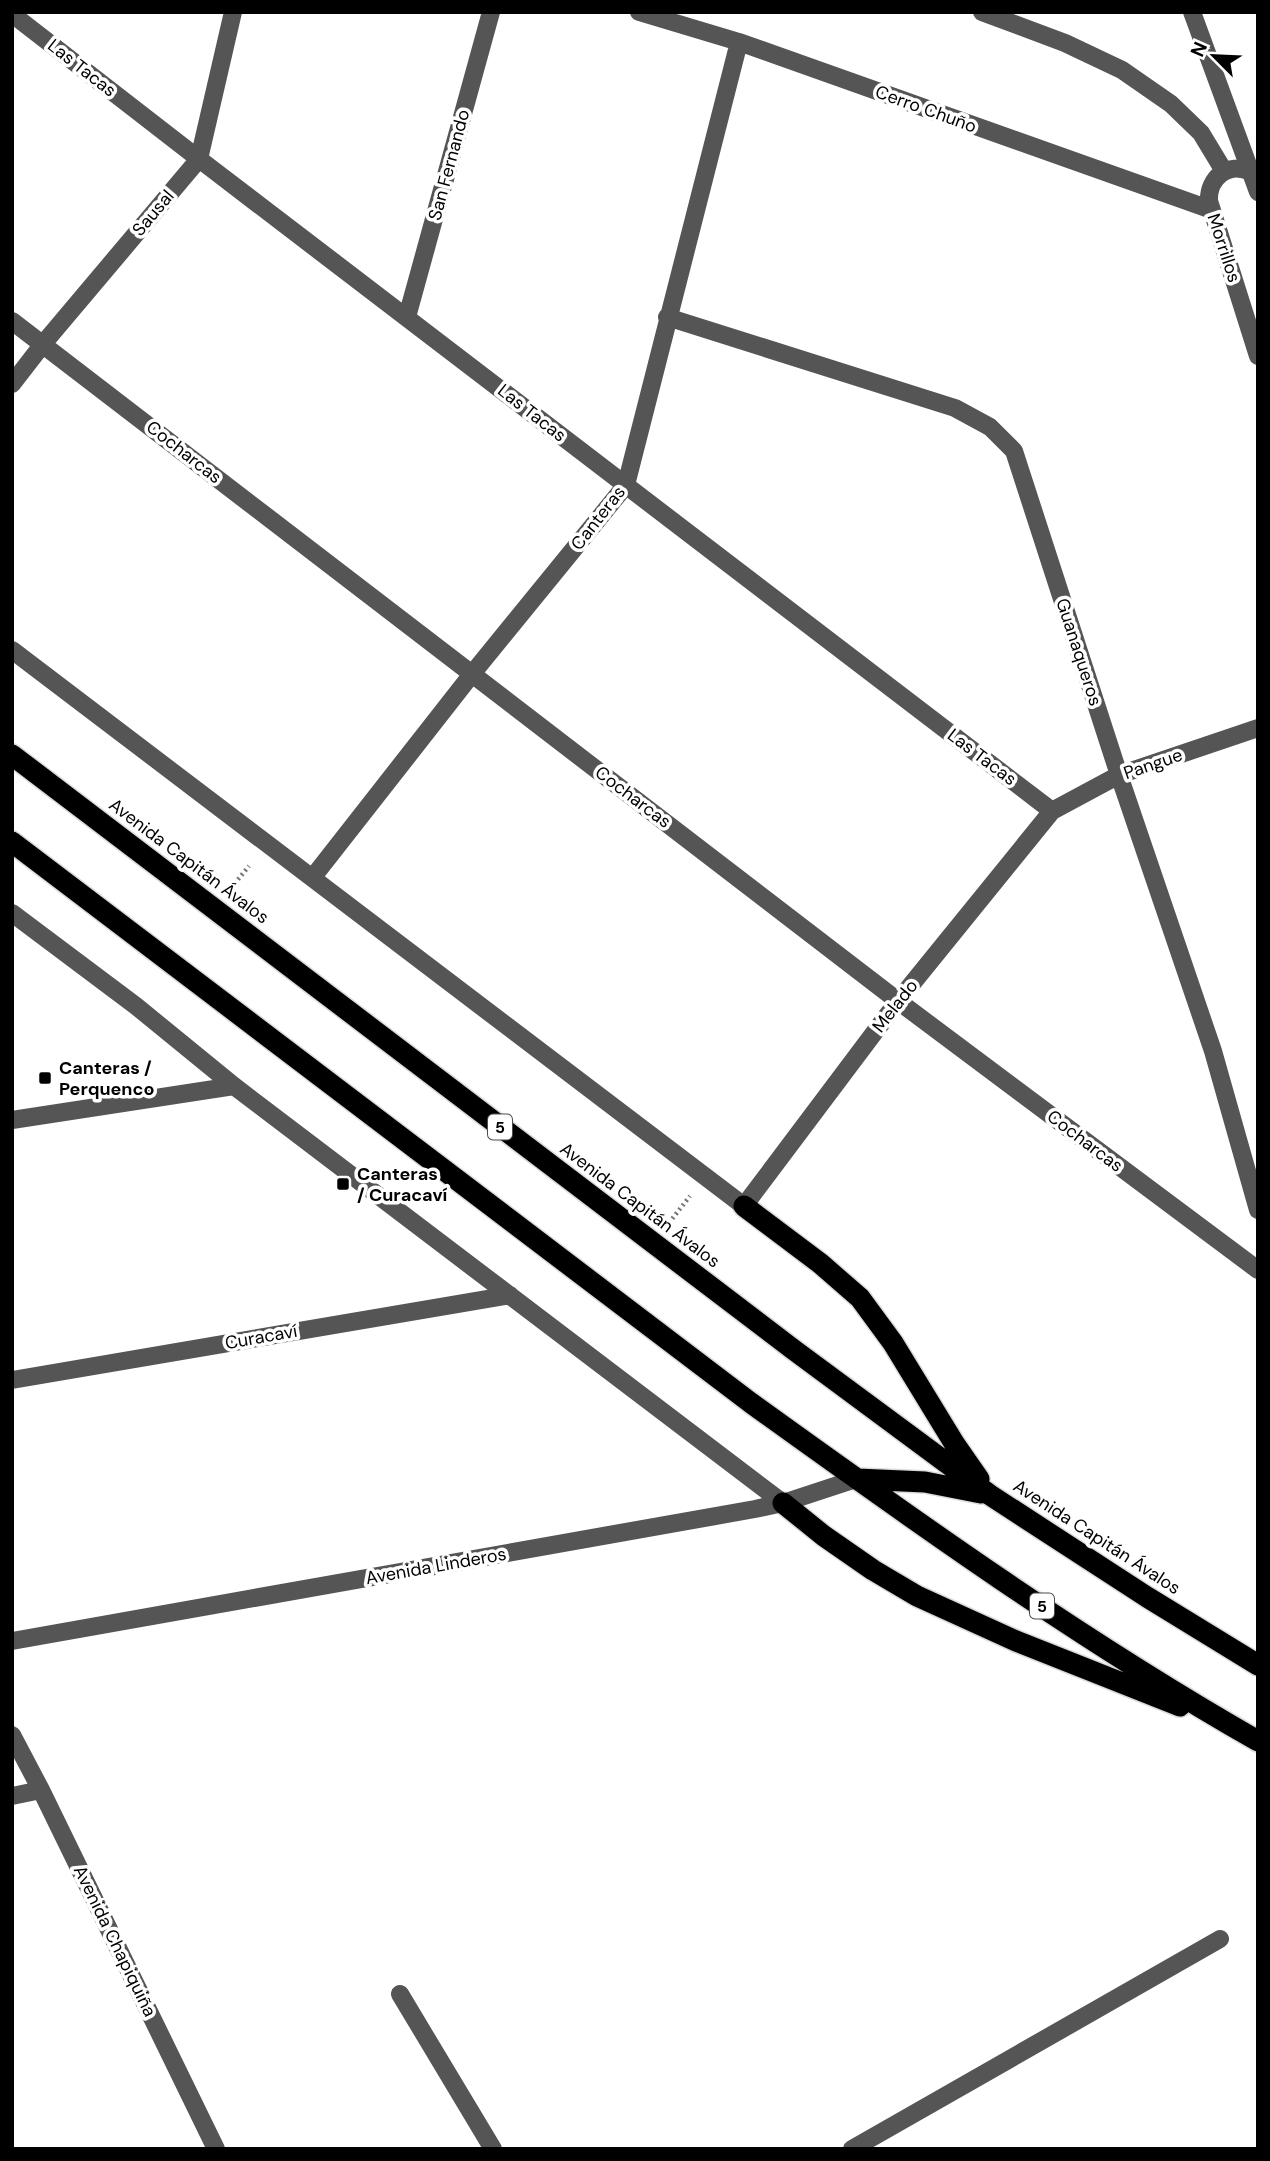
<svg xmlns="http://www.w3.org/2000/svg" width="1270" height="2161" viewBox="0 0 1270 2161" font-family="'DM Sans',sans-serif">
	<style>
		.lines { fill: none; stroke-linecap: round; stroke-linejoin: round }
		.highway-casing { stroke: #dbdbdb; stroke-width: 24 }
		.path { stroke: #777; stroke-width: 4.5; stroke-dasharray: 2 3.5; stroke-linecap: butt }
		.minor { stroke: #555; stroke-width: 18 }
		.highway { stroke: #000; stroke-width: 21 }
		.poi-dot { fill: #000; stroke: #fff; stroke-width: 2.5 }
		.labels { text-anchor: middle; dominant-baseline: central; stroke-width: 7; stroke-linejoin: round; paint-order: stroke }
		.shield { fill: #fff; stroke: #4c4c4c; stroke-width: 2 }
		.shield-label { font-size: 16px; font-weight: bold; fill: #000 }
		.street-label { font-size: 18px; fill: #000; stroke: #fff }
		.poi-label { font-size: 18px; font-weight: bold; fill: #000; stroke: #fff; text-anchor: start }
	</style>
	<rect width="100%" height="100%" fill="#fff"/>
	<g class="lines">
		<!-- highway casing -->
		<g class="highway-casing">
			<path id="highway" d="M 12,755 L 794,1350 L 990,1495 L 1147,1597 L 1258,1665
				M 12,842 L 751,1403 C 916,1522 1081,1640 1258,1741
				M 744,1206 L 821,1264 L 860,1298 L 893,1343 L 954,1443 L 979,1479
				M 857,1479 L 925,1482 L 981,1493
				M 783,1503 L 824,1536 L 873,1570 L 917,1596 L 1016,1641 L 1180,1706"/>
		</g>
		<!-- path -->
		<path class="path" d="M 231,888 L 249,866
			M 669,1223 L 690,1196"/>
		<!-- minor -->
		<path class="minor" d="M 639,12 L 739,42 L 1212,210
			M 982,12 L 1065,43 L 1122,70 L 1171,104 L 1201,133 L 1224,171
			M 1192,12 L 1258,192
			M 12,14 L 199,159 L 1052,811
			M 1251,172 C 1228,161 1208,178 1209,201 L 1258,356
			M 407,317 L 491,12
			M 667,317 L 955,408 L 990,427 L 1014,451 L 1119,775 L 1213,1051 L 1258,1210
			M 12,321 L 898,1001 L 1258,1270
			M 12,384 L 43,344 L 199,159 L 233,12
			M 12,650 L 744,1206 L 898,1001 L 1052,811 L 1119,775 L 1258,728
			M 313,877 L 472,674 L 626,485 L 739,42
			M 12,913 L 136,1006 L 234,1086 L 783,1503
			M 12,1120 L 234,1086
			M 12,1380 L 510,1295
			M 12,1641 L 755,1509 L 783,1503 L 856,1479
			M 12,1735 L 41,1790 L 216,2149
			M 12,1796 L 41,1790
			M 400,1994 L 493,2149
			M 852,2149 L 1220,1939"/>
		<!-- highway -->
		<use href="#highway" class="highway"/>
	</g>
	<!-- markers -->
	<g class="poi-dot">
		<rect x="38" y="1071" width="14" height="14" rx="3.5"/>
		<rect x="336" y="1177" width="14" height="14" rx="3.5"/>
	</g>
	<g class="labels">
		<!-- shield labels -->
		<g class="shield">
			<rect x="488" y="1114.5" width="24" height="25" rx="5"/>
			<rect x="1030" y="1593.5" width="24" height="25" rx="5"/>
		</g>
		<g class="shield-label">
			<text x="500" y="1127">5</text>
			<text x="1042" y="1606">5</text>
		</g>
		<!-- street labels -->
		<g class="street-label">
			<text transform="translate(82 68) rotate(38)">Las Tacas</text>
			<text transform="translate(926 109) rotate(20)">Cerro Chuño</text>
			<text transform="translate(449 165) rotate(-75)">San Fernando</text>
			<text transform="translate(153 213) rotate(-50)">Sausal</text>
			<text transform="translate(1224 248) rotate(72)">Morrillos</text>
			<text transform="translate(532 413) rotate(38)">Las Tacas</text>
			<text transform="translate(184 452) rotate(38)">Cocharcas</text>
			<text transform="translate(598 518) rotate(-52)">Canteras</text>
			<text transform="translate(1079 652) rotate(72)">Guanaqueros</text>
			<text transform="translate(982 757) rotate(37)">Las Tacas</text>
			<text transform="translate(1153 764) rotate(-19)">Pangue</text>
			<text transform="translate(633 797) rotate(37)">Cocharcas</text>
			<text transform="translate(189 861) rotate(37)">Avenida Capitán Ávalos</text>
			<text transform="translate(895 1006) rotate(-52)">Melado</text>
			<text transform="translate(1085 1141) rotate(37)">Cocharcas</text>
			<text transform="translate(640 1205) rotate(37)">Avenida Capitán Ávalos</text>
			<text transform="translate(261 1337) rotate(-10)">Curacaví</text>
			<text transform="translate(1097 1537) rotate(33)">Avenida Capitán Ávalos</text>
			<text transform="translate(436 1566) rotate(-10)">Avenida Linderos</text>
			<text transform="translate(115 1941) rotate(64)">Avenida Chapiquiña</text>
		</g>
		<!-- poi labels -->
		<g class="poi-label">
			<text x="59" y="1068">Canteras /<tspan x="59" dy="21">Perquenco</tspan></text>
			<text x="357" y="1174">Canteras<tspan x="357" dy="21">/ Curacaví</tspan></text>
		</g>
	</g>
	<!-- border -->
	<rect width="1270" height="2161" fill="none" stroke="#000000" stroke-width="28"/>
	<!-- north arrow -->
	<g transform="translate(1214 56) rotate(294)" stroke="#ffffff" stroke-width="5" paint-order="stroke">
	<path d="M0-5L12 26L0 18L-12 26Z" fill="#000000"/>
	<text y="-10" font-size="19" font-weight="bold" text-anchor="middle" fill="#000000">N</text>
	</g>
</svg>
